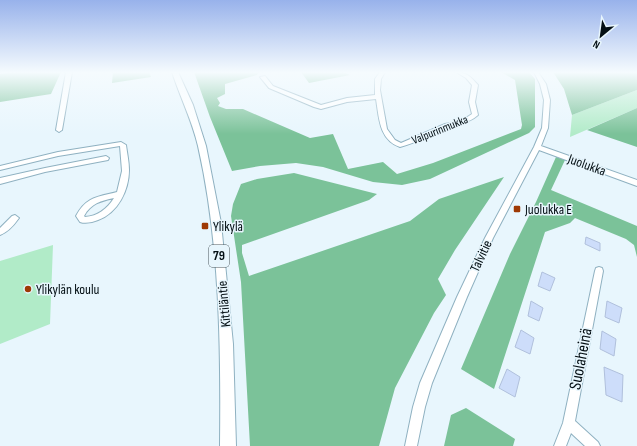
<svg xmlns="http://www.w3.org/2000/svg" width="637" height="446" viewBox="0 0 637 446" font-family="'Sofia Sans Condensed',sans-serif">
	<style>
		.green { fill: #b1ebc8 }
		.forest { fill: #7bc299 }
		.building { fill: #cdddfa; stroke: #b0c0dc }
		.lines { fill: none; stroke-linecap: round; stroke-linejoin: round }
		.minor-casing { stroke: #8fb1c1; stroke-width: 2 }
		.major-casing { stroke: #8fb1c1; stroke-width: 2 }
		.minor { fill: #fff; fill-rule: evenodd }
		.major { fill: #fff; fill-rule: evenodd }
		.poi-dot { fill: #9e3905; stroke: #e8f6fd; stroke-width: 1.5 }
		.labels { text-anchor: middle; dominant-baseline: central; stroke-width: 3; stroke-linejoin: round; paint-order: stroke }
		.far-street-label { font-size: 12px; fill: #040f14; stroke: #e8f6fd }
		.shield { fill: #e8f6fd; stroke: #48545a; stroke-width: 1 }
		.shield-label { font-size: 13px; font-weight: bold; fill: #040f14 }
		.street-label { font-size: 14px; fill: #040f14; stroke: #e8f6fd }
		.poi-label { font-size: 14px; fill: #040f14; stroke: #e8f6fd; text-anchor: start }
		.near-street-label { font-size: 17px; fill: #040f14; stroke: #e8f6fd }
	</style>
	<rect width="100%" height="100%" fill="#e8f6fd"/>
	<!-- green -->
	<path class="green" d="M 637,90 L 637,108 L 570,137 L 572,115 Z
		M 53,245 L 50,324 L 0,344 L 0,261 Z"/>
	<!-- forest -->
	<path class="forest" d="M 17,72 L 61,72 L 51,94 L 0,102 L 0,74 Z
		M 113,72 L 149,72 L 151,77 L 112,83 Z
		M 194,72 L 259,72 L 257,75 L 225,84 L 225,94 L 217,98 L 220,103 L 218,106 L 226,109 L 243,109 L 310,138 L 333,134 L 348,169 L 383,162 L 397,174 L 433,163 L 521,129 L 522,125 L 515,80 L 501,72 L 529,72 L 535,79 L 535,127 L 529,133 L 430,179 L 402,185 L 373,182 L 323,167 L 296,163 L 260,166 L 232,171 L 210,117 Z
		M 301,72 L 343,72 L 350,75 L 309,83 Z
		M 553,72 L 637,72 L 637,90 L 572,115 L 564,89 Z
		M 637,108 L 637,147 L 587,130 Z
		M 556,157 L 565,160 L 551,190 L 637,226 L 637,257 L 634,245 L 626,239 L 575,218 L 570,223 L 545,232 L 494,389 L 461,369 L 510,254 L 536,202 Z
		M 294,173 L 377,194 L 369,200 L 242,245 L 242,253 L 249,276 L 410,221 L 439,199 L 504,177 L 455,250 L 438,279 L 446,295 L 434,313 L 395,388 L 379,446 L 250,446 L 241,282 L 231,216 L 233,204 L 241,184 L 257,179 Z
		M 466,408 L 515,439 L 513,446 L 444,446 L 451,415 Z"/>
	<!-- building -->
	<path class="building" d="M 586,237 L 600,243 L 600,251 L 585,244 Z
		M 542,272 L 555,278 L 550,291 L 538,286 Z
		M 531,301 L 543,308 L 539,321 L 528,316 Z
		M 607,301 L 622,308 L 619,323 L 605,317 Z
		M 521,330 L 534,338 L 530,354 L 515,347 Z
		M 602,331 L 616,339 L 614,356 L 600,349 Z
		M 604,367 L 623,375 L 622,402 L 606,395 Z
		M 507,369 L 520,377 L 515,397 L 499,388 Z"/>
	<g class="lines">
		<!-- minor casing -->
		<g class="minor-casing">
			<path id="minor" d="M 66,72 L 72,72 L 62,130 L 59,132 L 56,130 Z
				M 380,72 L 385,72 L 381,79 L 380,90 L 387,129 L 395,140 L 401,143 L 445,124 L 461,121 L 472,114 L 469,102 L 472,85 L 466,78 L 456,72 C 466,72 471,77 478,85 L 475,102 L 478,115 C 468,124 458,123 446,128 C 431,134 416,143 400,147 C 379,140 379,117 376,99 L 347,102 L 321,109 L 314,107 L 269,88 L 260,77 L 265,76 L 273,86 L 321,105 L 347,98 L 375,95 L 375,79 Z
				M 534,72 L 538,72 L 546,84 L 550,100 L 548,128 L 541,146 L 637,180 L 637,186 L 539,150 L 493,238 L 467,297 L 432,383 L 425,407 L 417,446 L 405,446 L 413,407 L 420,383 L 457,297 L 485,238 L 534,147 L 542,128 L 544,100 L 540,84 Z
				M 121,142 L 126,145 C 127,153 129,162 129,170 C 129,190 118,213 98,220 C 93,222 86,224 80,222 L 76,216 C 86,197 97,197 117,192 L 122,171 L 120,146 L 58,156 L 0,170 L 0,166 L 58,152 ZM 114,198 C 107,209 98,216 85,217 L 84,216 C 91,203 101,201 114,198 Z
				M 106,156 L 109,158 L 108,160 L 45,172 L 0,184 L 0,178 L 45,168 Z
				M 15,215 L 19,218 C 14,225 8,232 0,235 L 0,228 L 12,216 Z
				M 599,267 L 602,268 L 603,271 L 575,421 L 598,442 L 600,446 L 585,446 L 571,433 L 566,446 L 554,446 L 563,423 L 595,271 L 596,268 Z"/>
		</g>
		<!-- major casing -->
		<g class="major-casing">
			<path id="major" d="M 172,72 L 178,72 L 193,105 L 206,146 L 221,223 L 233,344 L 236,446 L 220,446 C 221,347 220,243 198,146 C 192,120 180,97 172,72 Z"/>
		</g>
		<!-- minor -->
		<use href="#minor" class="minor"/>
		<!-- major -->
		<use href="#major" class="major"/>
	</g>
	<!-- sky -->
	<linearGradient id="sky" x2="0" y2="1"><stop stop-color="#98b2eb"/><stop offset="0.54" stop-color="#f5fbfe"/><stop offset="1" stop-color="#f5fbfe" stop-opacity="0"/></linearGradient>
	<rect width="637" height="134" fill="url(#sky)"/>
	<!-- markers -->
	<g class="poi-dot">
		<rect x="513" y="205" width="8" height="8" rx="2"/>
		<rect x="201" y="222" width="8" height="8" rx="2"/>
		<circle cx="28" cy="289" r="4"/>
	</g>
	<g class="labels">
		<!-- far-street labels -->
		<g class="far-street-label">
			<text transform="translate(440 130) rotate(-22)">Valpurinmukka</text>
		</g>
		<!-- shield labels -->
		<rect class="shield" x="209" y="245" width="20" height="22" rx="3"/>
		<g class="shield-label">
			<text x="219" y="256">79</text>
		</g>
		<!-- street labels -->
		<g class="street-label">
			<text transform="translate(587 165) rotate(20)">Juolukka</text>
			<text transform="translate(481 256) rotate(-65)">Talvitie</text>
			<text transform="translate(224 304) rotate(-95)">Kittiläntie</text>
		</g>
		<!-- poi labels -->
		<g class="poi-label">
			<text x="525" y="209">Juolukka E</text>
			<text x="213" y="226">Ylikylä</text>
			<text x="36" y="289">Ylikylän koulu</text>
		</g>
		<!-- near-street labels -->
		<g class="near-street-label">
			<text transform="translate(581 359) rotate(-79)">Suolaheinä</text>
		</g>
	</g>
	<!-- north arrow -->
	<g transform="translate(601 36) rotate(209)" stroke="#e8f6fd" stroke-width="3" paint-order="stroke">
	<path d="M0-3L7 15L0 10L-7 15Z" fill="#040f14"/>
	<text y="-6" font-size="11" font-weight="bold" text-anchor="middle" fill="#040f14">N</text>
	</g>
</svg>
